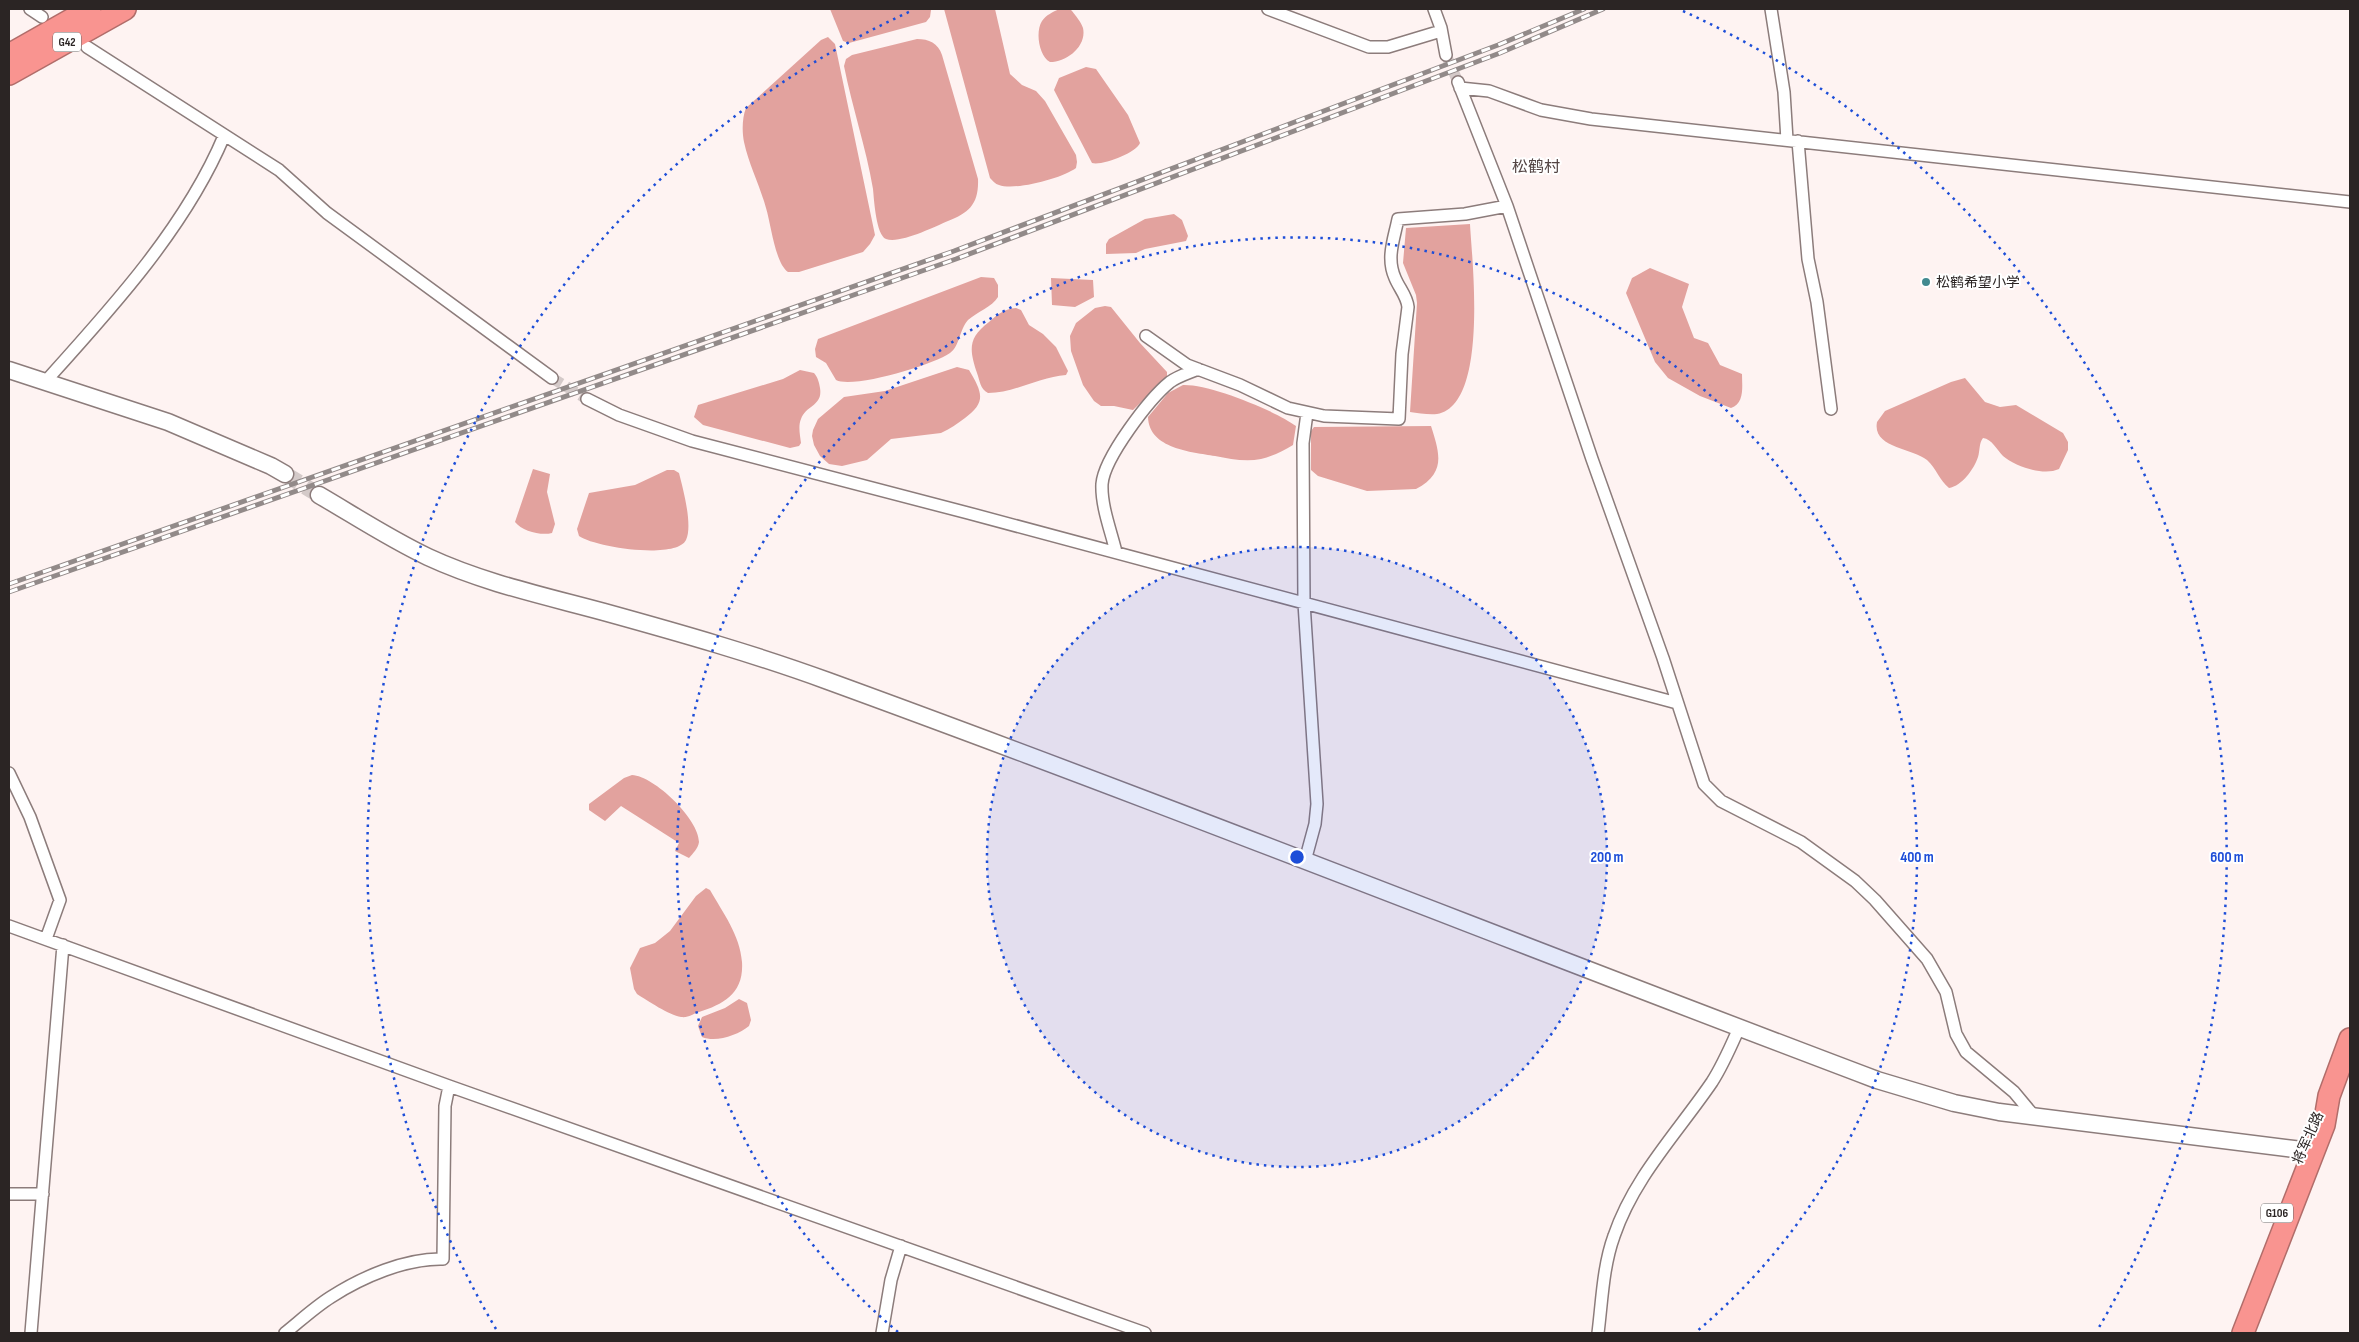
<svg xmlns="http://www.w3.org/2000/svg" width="2359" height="1342" viewBox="0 0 2359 1342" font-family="'Sofia Sans Condensed','Noto Sans SC',sans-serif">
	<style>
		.water { fill: #e2a29e }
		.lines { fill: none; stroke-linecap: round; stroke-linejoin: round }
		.street-tunnel { stroke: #d4cac9; stroke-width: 11; stroke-dasharray: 11 5.5; stroke-linecap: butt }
		.secondary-tunnel { stroke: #d4cac9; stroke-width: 16; stroke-dasharray: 16 8; stroke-linecap: butt }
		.street-casing { stroke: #8c7c7b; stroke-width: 14 }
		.secondary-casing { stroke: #8c7c7b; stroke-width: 19 }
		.highway-casing { stroke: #b16d6a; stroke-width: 24 }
		.street { stroke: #fff; stroke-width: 11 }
		.secondary { stroke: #fff; stroke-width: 16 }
		.highway { stroke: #f99490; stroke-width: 21 }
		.rail-casing { stroke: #928a89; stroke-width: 5 }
		.rail { stroke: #fff; stroke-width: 3; stroke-dasharray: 9; stroke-linecap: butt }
		.ring { fill: none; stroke: #1d4ed8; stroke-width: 2.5; stroke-dasharray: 2.5 5 }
		.poi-dot { fill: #428a90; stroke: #fff; stroke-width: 2 }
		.labels { text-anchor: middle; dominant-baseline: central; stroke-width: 4; stroke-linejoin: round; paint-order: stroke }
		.shield { fill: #fff; stroke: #6b6666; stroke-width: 1 }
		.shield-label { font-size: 12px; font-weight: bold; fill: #2b2524 }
		.poi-label { font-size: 14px; fill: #2b2524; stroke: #fff; text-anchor: start }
		.street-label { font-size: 14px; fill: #2b2524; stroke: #fff }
		.quarter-label { font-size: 16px; fill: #534544; stroke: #fff }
		.centre { fill: #1d4ed8; stroke: #fff; stroke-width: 2.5 }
		.ring-label { font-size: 15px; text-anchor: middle; font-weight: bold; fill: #1d4ed8; stroke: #fff; stroke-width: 4; stroke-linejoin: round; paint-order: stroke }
	</style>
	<rect width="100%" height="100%" fill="#fef3f2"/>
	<!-- water -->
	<path class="water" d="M 830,9 L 931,9 L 931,10 L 930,17 L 926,22 L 849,43 L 843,41 Z
		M 944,9 L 995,9 L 1010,74 L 1022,85 L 1036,91 L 1045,101 L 1076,155 L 1077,162 L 1076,168 C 1063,178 1015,191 999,185 C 995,184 993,181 990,178 Z
		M 1059,9 L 1070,9 L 1072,11 C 1076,16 1081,22 1083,28 C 1087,46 1067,62 1050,62 C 1039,56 1035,32 1042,21 C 1046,15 1053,12 1059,9 Z
		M 828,37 L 835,44 L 875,235 L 870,244 L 863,252 L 799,272 L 788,272 C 775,263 771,224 766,208 C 760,186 749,165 744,142 C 742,132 742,118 746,108 L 821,40 Z
		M 917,39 C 929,39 938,43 942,55 L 978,179 C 979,204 969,213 948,221 C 934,227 900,244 886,239 C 876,235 874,199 873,189 C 866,147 852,107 844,66 L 846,59 L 852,55 Z
		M 1086,67 L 1096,69 L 1128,115 L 1140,143 C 1136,153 1102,166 1092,163 L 1054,90 L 1059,78 Z
		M 1174,214 L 1182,220 L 1188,236 L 1186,241 L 1145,249 L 1136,253 L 1106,254 L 1106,244 L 1109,239 L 1145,219 Z
		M 1470,224 C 1472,261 1489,405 1437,414 C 1429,415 1418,413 1410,412 L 1417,303 L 1416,295 L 1403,263 L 1406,228 Z
		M 1650,268 L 1689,284 L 1682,307 L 1694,338 L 1708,343 L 1720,365 L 1742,374 C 1742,386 1745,403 1731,408 L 1700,396 L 1668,378 L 1655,362 L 1626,293 L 1632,278 Z
		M 981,277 L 994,278 L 998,285 L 998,297 C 992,307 977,312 968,320 C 959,330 960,346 950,353 C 933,365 853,389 836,380 L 826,363 L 816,357 L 815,349 L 818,339 Z
		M 1051,278 L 1093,280 L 1094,297 L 1075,307 L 1052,305 Z
		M 1105,306 L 1111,307 L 1140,343 L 1167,372 L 1167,377 L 1133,410 L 1114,406 L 1101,406 L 1094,401 L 1083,385 L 1071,351 L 1070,336 L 1076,323 L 1095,308 Z
		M 1016,308 L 1021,310 L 1029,325 L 1043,334 L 1056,347 L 1068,371 L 1066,375 C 1039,377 1014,393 988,393 C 980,389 980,381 977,373 C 969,349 968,338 989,322 C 998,314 1004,309 1016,308 Z
		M 957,367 L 969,370 C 982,392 987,402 965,418 C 957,424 950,429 941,433 L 891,439 L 867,460 L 842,466 L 829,464 L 820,456 L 814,445 L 812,436 L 813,430 L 818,419 L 844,397 L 885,391 Z
		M 800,370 L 814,373 C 818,378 819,382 820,388 C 823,406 806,405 801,419 C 798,426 800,435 801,443 L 799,446 L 790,448 L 703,425 L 694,417 L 698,405 L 783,379 Z
		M 1965,378 L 1985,402 L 2000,407 L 2016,405 L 2063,433 L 2068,442 L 2068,450 L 2059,469 C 2044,476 2016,467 2003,456 C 1997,450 1992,439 1983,438 C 1979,443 1980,450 1978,457 C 1974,469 1962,486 1949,488 C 1940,481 1936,468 1927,460 C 1912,448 1872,448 1877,422 L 1885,411 L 1951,382 Z
		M 1183,385 C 1209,384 1274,410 1296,426 L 1293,445 C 1283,451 1273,456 1261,459 C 1246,462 1230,459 1215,456 C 1192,452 1149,449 1148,417 L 1168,393 Z
		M 1431,426 C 1440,454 1446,473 1416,489 L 1367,491 L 1318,476 L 1311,470 L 1311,431 L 1314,427 Z
		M 533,469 L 550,474 L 547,492 L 555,524 L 552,533 C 541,536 522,531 515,522 Z
		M 667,470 L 674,470 L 679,473 C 683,489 693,525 686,540 C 676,560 594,547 579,536 L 577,529 L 589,493 L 635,485 Z
		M 632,775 C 654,776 699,819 699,842 C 698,849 693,853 689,858 L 675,851 L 679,843 L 621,806 L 605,821 L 589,810 L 589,804 L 624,778 Z
		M 706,888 L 710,890 C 723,913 740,935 742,962 C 744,993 724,1004 699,1012 C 692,1014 689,1018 681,1017 C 669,1015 648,1001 637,994 L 634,989 L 630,968 L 640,948 L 655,943 L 670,931 L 696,896 Z
		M 739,999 L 747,1003 L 751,1020 L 749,1026 C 738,1035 716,1043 702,1037 L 698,1026 L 702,1017 L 725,1008 Z"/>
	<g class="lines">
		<!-- street-tunnel -->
		<path class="street-tunnel" d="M 1446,55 L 1458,82
			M 552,378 L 587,399"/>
		<!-- secondary-tunnel -->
		<path class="secondary-tunnel" d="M 285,474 L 319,495"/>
		<!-- street casing -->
		<g class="street-casing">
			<path id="street" d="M 30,9 L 42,17
				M 1268,9 L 1369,47 L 1388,47 L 1441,31
				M 1434,9 L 1441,28 L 1446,55
				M 1771,9 L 1784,92 L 1787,140
				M 87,47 L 279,170 L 327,213 L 552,378
				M 1458,82 L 1507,206 L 1592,459 L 1663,658 L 1704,784 L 1721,801 L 1801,842 L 1855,881 L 1875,900 L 1927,959 L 1946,992 L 1956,1034 L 1966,1052 L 2014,1092 L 2034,1116
				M 1460,88 L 1489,91 L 1541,110 L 1591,119 L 2350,202
				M 1798,141 L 1808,259 L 1817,302 L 1831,409
				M 1146,336 L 1187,365 L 1240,385 L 1288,408 L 1324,416 L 1399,419 L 1402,354 L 1408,307 C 1407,296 1399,288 1395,278 C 1386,258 1394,239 1398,219 L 1465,214 L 1507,206
				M 45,382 C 111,309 186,227 224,136
				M 587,399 L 619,415 L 692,441 L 968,513 L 1677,703
				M 1116,552 C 1111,531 1101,506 1102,484 C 1104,458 1149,399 1170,382 C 1178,376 1189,373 1198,369
				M 9,773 L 30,817 L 60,900 L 46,939
				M 1305,861 L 1315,824 L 1317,804 L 1304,603 L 1303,443 L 1307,413
				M 9,926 L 449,1086 L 1145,1333
				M 9,1194 L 43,1194
				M 31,1333 L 63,945
				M 285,1333 C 300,1321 315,1307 331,1297 C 362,1277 406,1258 443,1259 L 445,1106 L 449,1086
				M 882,1333 L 891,1280 L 901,1246
				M 1598,1333 C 1602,1301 1603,1266 1614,1236 C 1634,1177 1678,1132 1712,1082 C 1723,1065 1731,1046 1739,1028"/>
		</g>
		<!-- secondary casing -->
		<g class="secondary-casing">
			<path id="secondary" d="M 9,370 L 168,422 L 271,466 L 285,474
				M 319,495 C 355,516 390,539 428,557 C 484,583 545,596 604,612 C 680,633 754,654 828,681 C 1179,809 1527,948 1877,1080 L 1954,1103 L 1999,1112 L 2302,1150"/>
		</g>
		<!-- highway casing -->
		<g class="highway-casing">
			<path id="highway" d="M 9,55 L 90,9
				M 9,74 L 125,9
				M 2243,1333 L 2324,1125 L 2329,1096 L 2350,1039"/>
		</g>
		<!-- street -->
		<use href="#street" class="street"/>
		<!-- secondary -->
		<use href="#secondary" class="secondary"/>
		<!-- highway -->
		<use href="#highway" class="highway"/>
		<!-- rail casing -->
		<g class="rail-casing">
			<path id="rail" d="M 9,584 L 954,251 L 1498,45 L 1584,9
				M 9,592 L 956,259 L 1500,53 L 1603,9"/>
		</g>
		<!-- rail -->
		<use href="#rail" class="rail"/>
	</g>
	<!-- distance rings -->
	<circle cx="1297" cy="857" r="310" fill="#1d4ed8" fill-opacity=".12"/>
	<g class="ring">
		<circle cx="1297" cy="857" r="310"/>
		<path d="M898 1332A620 620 0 1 1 1696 1332"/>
		<path d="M496 1329A930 930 0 0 1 911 11M1683 11A930 930 0 0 1 2098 1329"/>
	</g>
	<!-- markers -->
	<circle class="poi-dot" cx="1926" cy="282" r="5"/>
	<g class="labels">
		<!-- shield labels -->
		<g class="shield">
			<rect x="53" y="32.5" width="28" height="19" rx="4"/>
			<rect x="2261" y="1203.5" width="32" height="19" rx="4"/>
		</g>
		<g class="shield-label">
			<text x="67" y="42">G42</text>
			<text x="2277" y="1213">G106</text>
		</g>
		<!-- poi labels -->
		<g class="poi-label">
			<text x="1936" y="282">松鹤希望小学</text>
		</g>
		<!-- street labels -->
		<g class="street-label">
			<text transform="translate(2308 1138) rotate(-66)">将军北路</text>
		</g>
		<!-- quarter labels -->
		<g class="quarter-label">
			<text x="1536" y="167">松鹤村</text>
		</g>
	</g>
	<circle cx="1297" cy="857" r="8" class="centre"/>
	<g class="ring-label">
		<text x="1607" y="862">200 m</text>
		<text x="1917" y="862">400 m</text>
		<text x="2227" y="862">600 m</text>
	</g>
	<!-- border -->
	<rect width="2359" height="1342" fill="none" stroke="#2b2524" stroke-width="20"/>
</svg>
